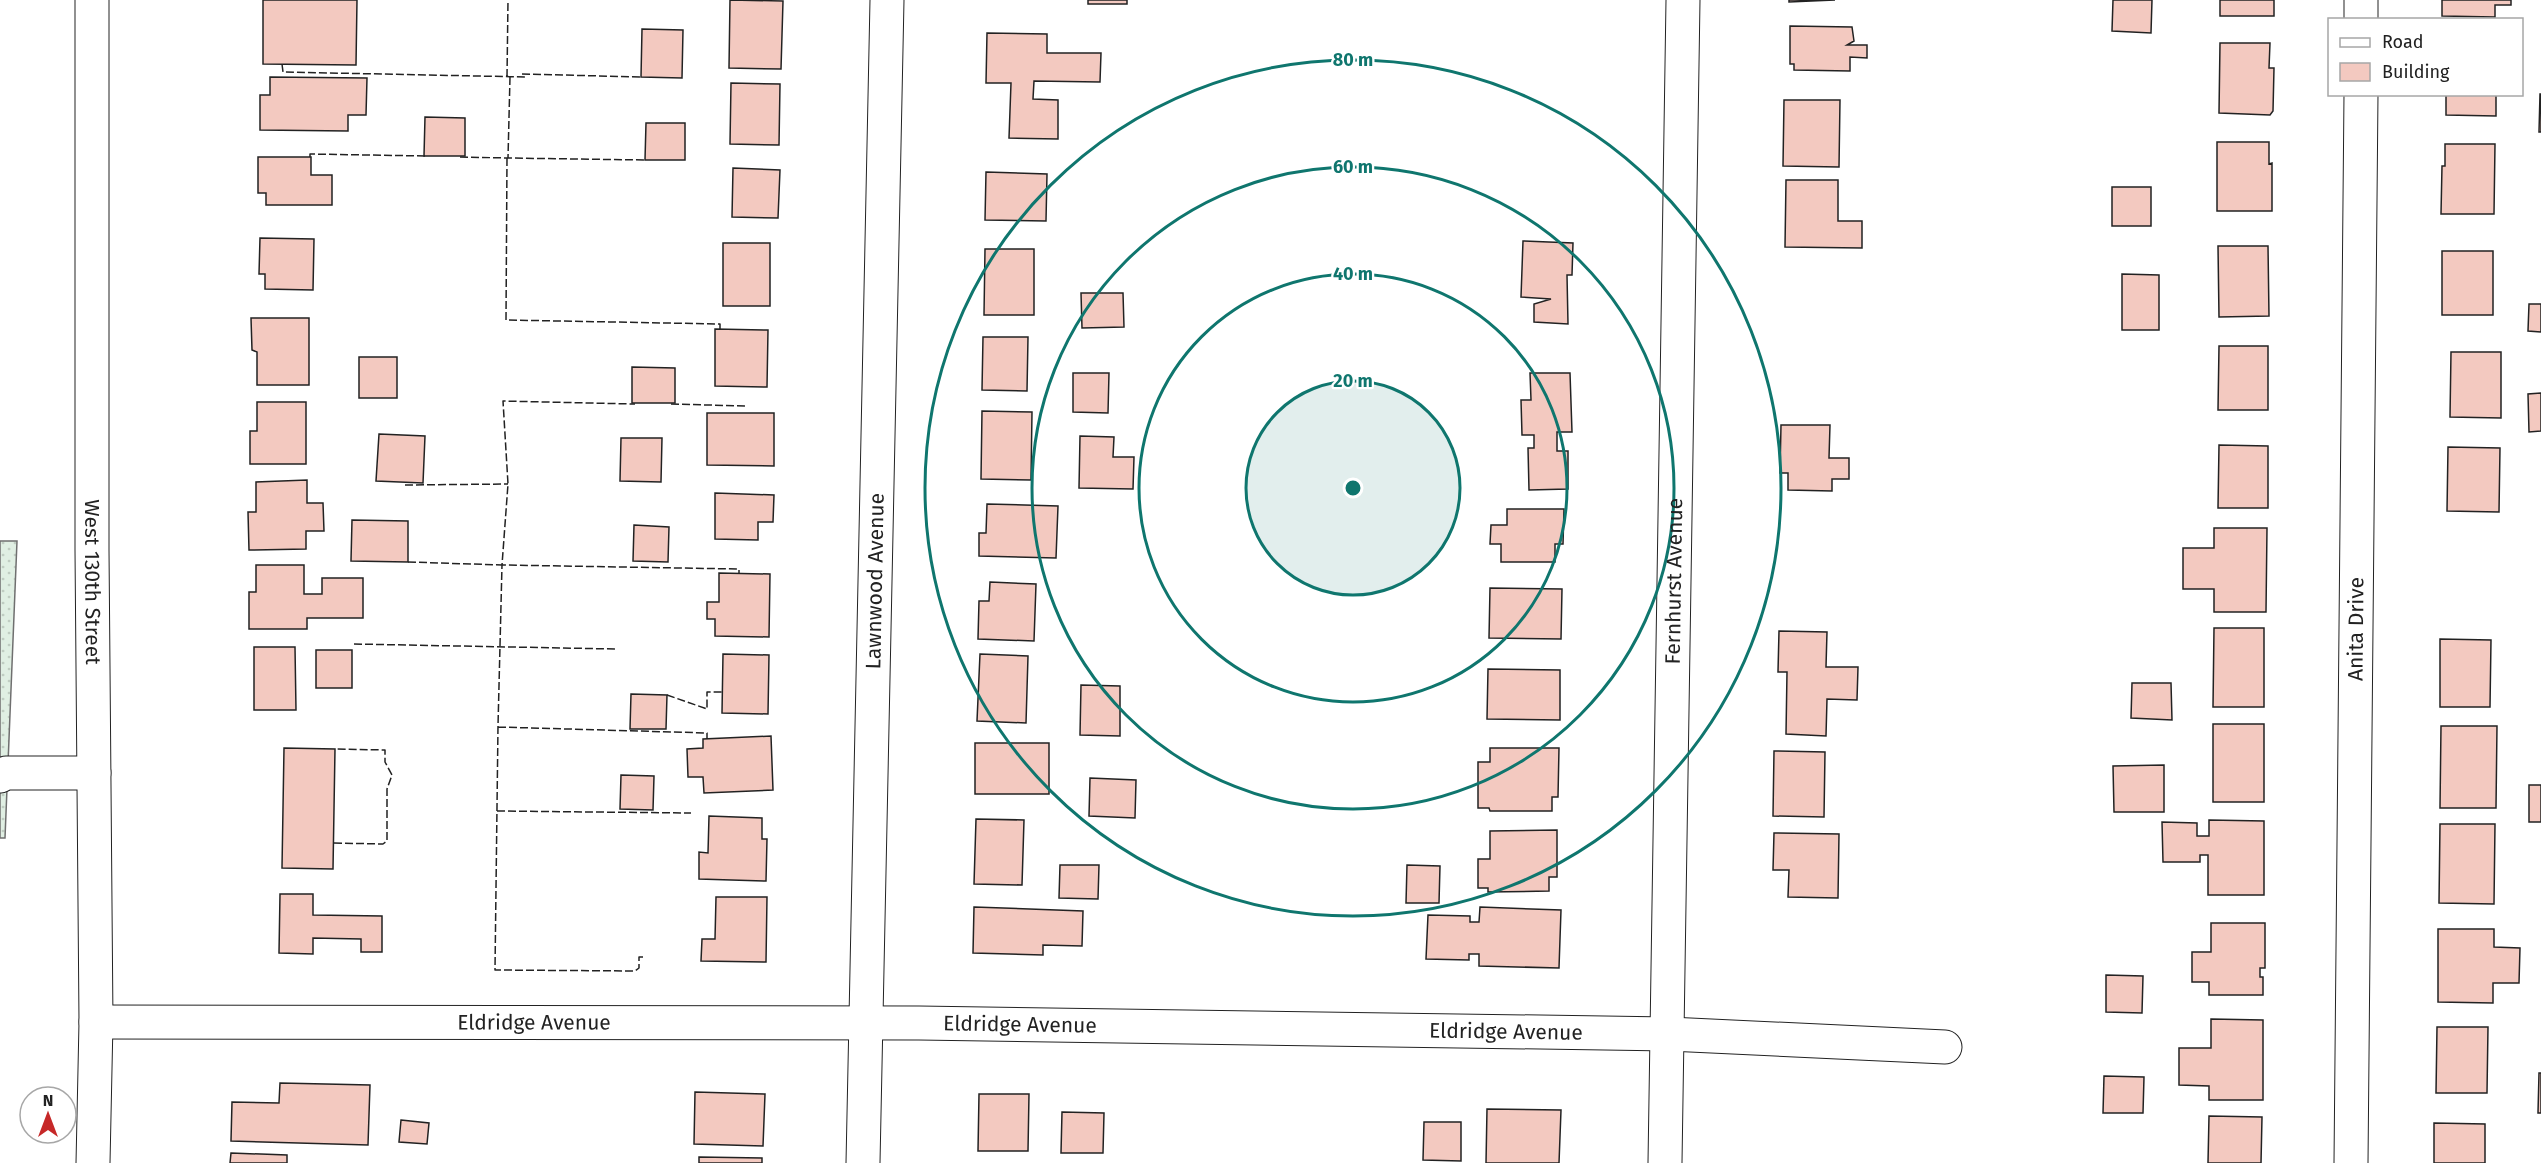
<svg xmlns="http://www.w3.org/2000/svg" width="2541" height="1163" viewBox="0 0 2541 1163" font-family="'Fira Sans',sans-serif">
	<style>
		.grass { fill: url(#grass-dots); stroke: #6f6f6f; stroke-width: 1.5 }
		.building { fill: #f3c9c0; stroke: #222; stroke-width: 1.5 }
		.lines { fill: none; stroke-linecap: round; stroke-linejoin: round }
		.minor-casing { stroke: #222; stroke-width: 35 }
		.major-casing { stroke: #222; stroke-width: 35 }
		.minor { stroke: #fff; stroke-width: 33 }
		.major { stroke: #fff; stroke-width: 33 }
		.fence { stroke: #222; stroke-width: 1.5; stroke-dasharray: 8 3; stroke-linecap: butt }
		.ring { fill: none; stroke: #0f766e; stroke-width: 3 }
		.labels { text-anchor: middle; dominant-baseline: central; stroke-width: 4.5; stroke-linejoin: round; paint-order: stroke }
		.street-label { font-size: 21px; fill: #222; stroke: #fff }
		.centre { fill: #0f766e; stroke: #fff; stroke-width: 3 }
		.ring-label { font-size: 18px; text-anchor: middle; font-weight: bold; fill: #0f766e; stroke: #fff; stroke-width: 4.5; stroke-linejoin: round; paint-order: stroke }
	</style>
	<defs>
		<pattern id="grass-dots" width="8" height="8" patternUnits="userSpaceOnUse" patternTransform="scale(1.5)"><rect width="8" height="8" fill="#e0efe3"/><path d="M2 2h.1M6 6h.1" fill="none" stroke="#c0cdc2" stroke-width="1.8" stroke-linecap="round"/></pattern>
	</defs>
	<rect width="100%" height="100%" fill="#fff"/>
	<!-- grass -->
	<path class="grass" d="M 0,541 L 17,541 L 5,838 L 0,838 Z"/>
	<!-- building -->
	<path class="building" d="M 263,0 L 357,0 L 356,65 L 263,64 Z
		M 730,0 L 783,1 L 781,69 L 729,68 Z
		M 1088,0 L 1127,0 L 1127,4 L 1088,4 Z
		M 1789,0 L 1835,0 L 1789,2 Z
		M 2113,0 L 2152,0 L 2151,33 L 2112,31 Z
		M 2220,0 L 2274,0 L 2274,16 L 2220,16 Z
		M 2442,0 L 2511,0 L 2511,5 L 2495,5 L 2495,17 L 2442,16 Z
		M 1790,26 L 1852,27 L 1854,41 L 1847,45 L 1867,45 L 1867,58 L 1850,57 L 1850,71 L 1794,70 L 1794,64 L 1790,64 Z
		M 642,29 L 683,30 L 682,78 L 641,77 Z
		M 987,33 L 1047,34 L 1047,53 L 1101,53 L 1100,82 L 1034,81 L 1033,99 L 1058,100 L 1058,139 L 1009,138 L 1011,83 L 986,83 Z
		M 2220,43 L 2270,43 L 2269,68 L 2274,68 L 2273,111 L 2270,115 L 2219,113 Z
		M 270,77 L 367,78 L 366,115 L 348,115 L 348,131 L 260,130 L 260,95 L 270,95 Z
		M 731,83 L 780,84 L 779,145 L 730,144 Z
		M 2446,94 L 2496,94 L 2496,116 L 2446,115 Z
		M 2540,94 L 2541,94 L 2541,132 L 2539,132 Z
		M 1784,100 L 1840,100 L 1839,167 L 1783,166 Z
		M 425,117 L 465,118 L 465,156 L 424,156 Z
		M 646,123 L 685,123 L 685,160 L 645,160 Z
		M 2217,142 L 2269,142 L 2269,164 L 2272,163 L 2272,211 L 2217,211 Z
		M 2445,144 L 2495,144 L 2494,214 L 2441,214 L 2442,166 L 2445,166 Z
		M 258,157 L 311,157 L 311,175 L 332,175 L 332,205 L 266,205 L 266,193 L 258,193 Z
		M 733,168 L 780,170 L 778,218 L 732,217 Z
		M 986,172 L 1047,174 L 1046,221 L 985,220 Z
		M 1786,180 L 1838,180 L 1838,221 L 1862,221 L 1862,248 L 1785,247 Z
		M 2112,187 L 2151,187 L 2151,226 L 2112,226 Z
		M 260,238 L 314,239 L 313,290 L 265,289 L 265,274 L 259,274 Z
		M 1523,241 L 1573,243 L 1572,275 L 1567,275 L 1568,324 L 1534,322 L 1534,304 L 1551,299 L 1521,297 Z
		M 723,243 L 770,243 L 770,306 L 723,306 Z
		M 2218,246 L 2268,246 L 2269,316 L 2219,317 Z
		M 985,249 L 1034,249 L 1034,315 L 984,315 Z
		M 2442,251 L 2493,251 L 2493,315 L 2442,315 Z
		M 2122,274 L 2159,275 L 2159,330 L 2122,330 Z
		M 1081,293 L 1123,293 L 1124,327 L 1082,328 Z
		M 2529,304 L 2541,304 L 2541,332 L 2528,331 Z
		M 251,318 L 309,318 L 309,385 L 257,385 L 257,352 L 252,350 Z
		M 715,329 L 768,330 L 767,387 L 715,386 Z
		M 983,337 L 1028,337 L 1027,391 L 982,390 Z
		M 2219,346 L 2268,346 L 2268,410 L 2218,410 Z
		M 2451,352 L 2501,352 L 2501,418 L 2450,417 Z
		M 359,357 L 397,357 L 397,398 L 359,398 Z
		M 632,367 L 675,368 L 675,403 L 632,403 Z
		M 1073,373 L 1109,373 L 1108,413 L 1073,412 Z
		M 1530,373 L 1570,373 L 1572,432 L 1557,432 L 1557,451 L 1568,451 L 1568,489 L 1529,490 L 1528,448 L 1534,448 L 1534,435 L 1522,435 L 1521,400 L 1531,400 Z
		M 2541,393 L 2541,431 L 2529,432 L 2528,394 Z
		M 257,402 L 306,402 L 306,464 L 250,464 L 250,431 L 257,431 Z
		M 982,411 L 1032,412 L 1031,480 L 981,479 Z
		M 707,413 L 774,413 L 774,466 L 707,465 Z
		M 1781,425 L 1830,425 L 1829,458 L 1849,458 L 1849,479 L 1832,479 L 1832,491 L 1788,490 L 1788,473 L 1780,473 Z
		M 379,434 L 425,436 L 423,483 L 376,481 Z
		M 1080,436 L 1114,437 L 1113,457 L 1134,457 L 1133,489 L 1079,488 Z
		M 621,438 L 662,438 L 661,482 L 620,481 Z
		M 2219,445 L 2268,446 L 2268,508 L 2218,508 Z
		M 2448,447 L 2500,448 L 2499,512 L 2447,511 Z
		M 307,480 L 307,503 L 323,503 L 324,531 L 306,531 L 306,549 L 249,550 L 248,512 L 256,512 L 256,482 Z
		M 715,493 L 774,495 L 773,522 L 758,522 L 758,540 L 715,539 Z
		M 987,504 L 1058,506 L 1056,558 L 979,556 L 979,533 L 986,533 Z
		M 1507,509 L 1564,509 L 1563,544 L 1555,544 L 1555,562 L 1501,562 L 1501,544 L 1490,544 L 1491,525 L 1507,525 Z
		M 352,520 L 408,521 L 408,562 L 351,561 Z
		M 634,525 L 669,527 L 668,562 L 633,561 Z
		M 2214,528 L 2267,528 L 2266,612 L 2214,612 L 2214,589 L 2183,589 L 2183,548 L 2214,548 Z
		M 256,565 L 304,565 L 304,594 L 322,594 L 322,578 L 363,578 L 363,618 L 307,618 L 307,629 L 249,629 L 249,592 L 256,592 Z
		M 719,573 L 770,574 L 769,637 L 715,636 L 715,619 L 707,619 L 707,602 L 719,602 Z
		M 990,582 L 1036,584 L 1034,641 L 978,639 L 979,601 L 989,601 Z
		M 1490,588 L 1562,589 L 1561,639 L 1489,638 Z
		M 2214,628 L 2264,628 L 2264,707 L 2213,707 Z
		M 1779,631 L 1827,632 L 1826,667 L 1858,667 L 1857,700 L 1827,699 L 1826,736 L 1786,734 L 1787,672 L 1778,672 Z
		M 2440,639 L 2491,640 L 2490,707 L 2440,707 Z
		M 254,647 L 295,647 L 296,710 L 254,710 Z
		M 316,650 L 352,650 L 352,688 L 316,688 Z
		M 723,654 L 769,655 L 768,714 L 722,713 Z
		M 980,654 L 1028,656 L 1026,723 L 977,721 Z
		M 1488,669 L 1560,670 L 1560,720 L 1487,719 Z
		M 2132,683 L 2171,683 L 2172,720 L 2131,718 Z
		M 1081,685 L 1120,686 L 1120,736 L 1080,735 Z
		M 631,694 L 667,695 L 666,729 L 630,729 Z
		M 2213,724 L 2264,724 L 2264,802 L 2213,802 Z
		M 2441,726 L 2497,726 L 2496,808 L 2440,808 Z
		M 771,736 L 773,790 L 704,793 L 703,777 L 688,777 L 687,749 L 703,748 L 703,739 Z
		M 975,743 L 1049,743 L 1049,794 L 975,794 Z
		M 284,748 L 335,749 L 333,869 L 282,868 Z
		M 1490,748 L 1559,748 L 1558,797 L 1552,797 L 1552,811 L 1490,811 L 1489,808 L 1478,808 L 1478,762 L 1490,762 Z
		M 1774,751 L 1825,752 L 1824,817 L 1773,816 Z
		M 2164,765 L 2164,812 L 2114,812 L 2113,766 Z
		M 621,775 L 654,776 L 653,810 L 620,809 Z
		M 1090,778 L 1136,780 L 1135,818 L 1089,816 Z
		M 2529,785 L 2541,785 L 2541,822 L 2529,822 Z
		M 709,816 L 762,818 L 762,839 L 767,839 L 766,881 L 699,879 L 699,852 L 708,853 Z
		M 976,819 L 1024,820 L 1022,885 L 974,884 Z
		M 2209,820 L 2264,821 L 2264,895 L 2208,895 L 2208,855 L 2200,855 L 2200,862 L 2163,862 L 2162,822 L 2197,823 L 2197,836 L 2209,836 Z
		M 2440,824 L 2495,824 L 2494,904 L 2439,903 Z
		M 1557,830 L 1557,877 L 1549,877 L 1549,891 L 1488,892 L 1488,888 L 1478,888 L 1478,859 L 1490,859 L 1490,831 Z
		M 1774,833 L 1839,834 L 1838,898 L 1788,897 L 1789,870 L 1773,870 Z
		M 1060,865 L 1099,865 L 1098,899 L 1059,898 Z
		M 1407,865 L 1440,866 L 1439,903 L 1406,903 Z
		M 280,894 L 313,894 L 313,915 L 382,916 L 382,952 L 361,952 L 361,939 L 313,938 L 313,954 L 279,953 Z
		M 716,897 L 767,897 L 766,962 L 701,961 L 702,939 L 715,939 Z
		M 974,907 L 1083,911 L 1082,946 L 1043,945 L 1043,955 L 973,953 Z
		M 1480,907 L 1561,910 L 1559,968 L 1479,966 L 1479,954 L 1469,954 L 1469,960 L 1426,959 L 1428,915 L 1470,916 L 1470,922 L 1479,922 Z
		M 2211,923 L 2265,923 L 2265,968 L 2260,968 L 2260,977 L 2263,977 L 2263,995 L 2209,995 L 2209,982 L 2192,982 L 2192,952 L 2211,952 Z
		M 2438,929 L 2494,929 L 2494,947 L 2520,948 L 2519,983 L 2493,983 L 2493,1003 L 2438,1002 Z
		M 2106,975 L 2143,976 L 2142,1013 L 2106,1012 Z
		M 2211,1019 L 2263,1020 L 2263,1100 L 2209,1100 L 2209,1086 L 2179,1085 L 2179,1048 L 2211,1048 Z
		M 2437,1027 L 2488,1027 L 2487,1093 L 2436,1093 Z
		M 2539,1073 L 2541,1073 L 2541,1113 L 2538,1113 Z
		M 2104,1076 L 2144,1077 L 2143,1113 L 2103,1113 Z
		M 280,1083 L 370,1085 L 368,1145 L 231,1141 L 232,1102 L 279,1103 Z
		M 695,1092 L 765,1094 L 763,1146 L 694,1144 Z
		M 979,1094 L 1029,1094 L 1028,1151 L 978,1151 Z
		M 1487,1109 L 1561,1110 L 1559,1163 L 1486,1163 Z
		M 1062,1112 L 1104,1113 L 1103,1153 L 1061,1153 Z
		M 2209,1116 L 2262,1117 L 2261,1163 L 2208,1163 Z
		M 401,1120 L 429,1123 L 427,1144 L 399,1142 Z
		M 1424,1122 L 1461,1122 L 1461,1161 L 1423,1160 Z
		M 2434,1123 L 2485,1124 L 2485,1163 L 2434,1163 Z
		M 231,1153 L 287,1155 L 287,1163 L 230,1163 Z
		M 699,1157 L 762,1158 L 762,1163 L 699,1163 Z"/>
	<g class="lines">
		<!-- minor casing -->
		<g class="minor-casing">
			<g id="minor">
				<path d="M 2361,20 L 2361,0"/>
				<path d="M 0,776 L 6,773 L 94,773"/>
				<path id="s1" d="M 96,1022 L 919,1023 L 1669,1034 L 1945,1047"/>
				<path id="s2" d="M 863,1163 L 887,0"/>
				<path id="s3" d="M 1665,1163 L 1683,0"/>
				<path id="s4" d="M 2351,1163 L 2361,94"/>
			</g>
		</g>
		<!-- major casing -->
		<g class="major-casing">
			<g id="major">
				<path id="s5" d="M 92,0 L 92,550 L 96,1022 L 93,1163"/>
			</g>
		</g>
		<!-- minor -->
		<use href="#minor" class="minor"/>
		<!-- major -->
		<use href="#major" class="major"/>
		<!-- fence -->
		<path class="fence" d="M 282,64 L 283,72 L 526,77
			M 522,74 L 641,77
			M 507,77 L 508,0
			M 510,77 L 508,158 L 645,160
			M 310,157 L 310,154 L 427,156
			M 460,157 L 508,158
			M 507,158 L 506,320 L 720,324 L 720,329
			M 671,404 L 746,406
			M 405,485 L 508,484
			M 408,562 L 502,565 L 508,484 L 503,401 L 635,404
			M 354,644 L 615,649
			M 667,695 L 707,709 L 707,692 L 723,692
			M 498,727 L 707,733 L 707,739
			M 497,811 L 691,813
			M 334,843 L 383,844 L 387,841 L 387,789 L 392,775 L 385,762 L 385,750 L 335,749
			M 643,957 L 639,957 L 639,968 L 635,971 L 495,970 L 498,726 L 502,565 L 739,569 L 739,574"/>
	</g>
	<!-- distance rings -->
	<circle cx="1353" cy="488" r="107" fill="#0f766e" fill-opacity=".12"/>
	<g class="ring">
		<circle cx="1353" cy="488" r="107"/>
		<circle cx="1353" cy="488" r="214"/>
		<circle cx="1353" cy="488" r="321"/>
		<circle cx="1353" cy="488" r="428"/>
	</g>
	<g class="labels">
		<!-- street labels -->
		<g class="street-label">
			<text stroke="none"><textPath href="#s2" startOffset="582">Lawnwood Avenue</textPath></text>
			<text stroke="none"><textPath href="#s5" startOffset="582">West 130th Street</textPath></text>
			<text stroke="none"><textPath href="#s3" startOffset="582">Fernhurst Avenue</textPath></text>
			<text stroke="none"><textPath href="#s4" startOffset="534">Anita Drive</textPath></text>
			<text stroke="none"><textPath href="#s1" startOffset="438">Eldridge Avenue</textPath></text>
			<text stroke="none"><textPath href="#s1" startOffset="924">Eldridge Avenue</textPath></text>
			<text stroke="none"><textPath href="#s1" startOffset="1410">Eldridge Avenue</textPath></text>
		</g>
	</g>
	<circle cx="1353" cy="488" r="9" class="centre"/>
	<g class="ring-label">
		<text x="1353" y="66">80 m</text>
		<text x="1353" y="173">60 m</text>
		<text x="1353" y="280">40 m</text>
		<text x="1353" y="387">20 m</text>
	</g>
	<!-- legend -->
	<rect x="2328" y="18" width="195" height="78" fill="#ffffff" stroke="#a7a7a7" stroke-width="1.5"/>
	<rect x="2340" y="38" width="30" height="9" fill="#ffffff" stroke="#a7a7a7" stroke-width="1.5"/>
	<text x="2382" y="48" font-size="18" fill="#222222">Road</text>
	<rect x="2340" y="63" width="30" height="18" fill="#f3c9c0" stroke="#a7a7a7" stroke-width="1.5"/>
	<text x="2382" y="78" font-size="18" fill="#222222">Building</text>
	<!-- north arrow -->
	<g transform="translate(48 1115)"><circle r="28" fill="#ffffff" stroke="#a7a7a7" stroke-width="1.5"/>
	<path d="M0-4.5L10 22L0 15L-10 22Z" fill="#c62828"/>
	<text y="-9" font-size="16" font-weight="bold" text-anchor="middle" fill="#222222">N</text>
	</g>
</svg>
